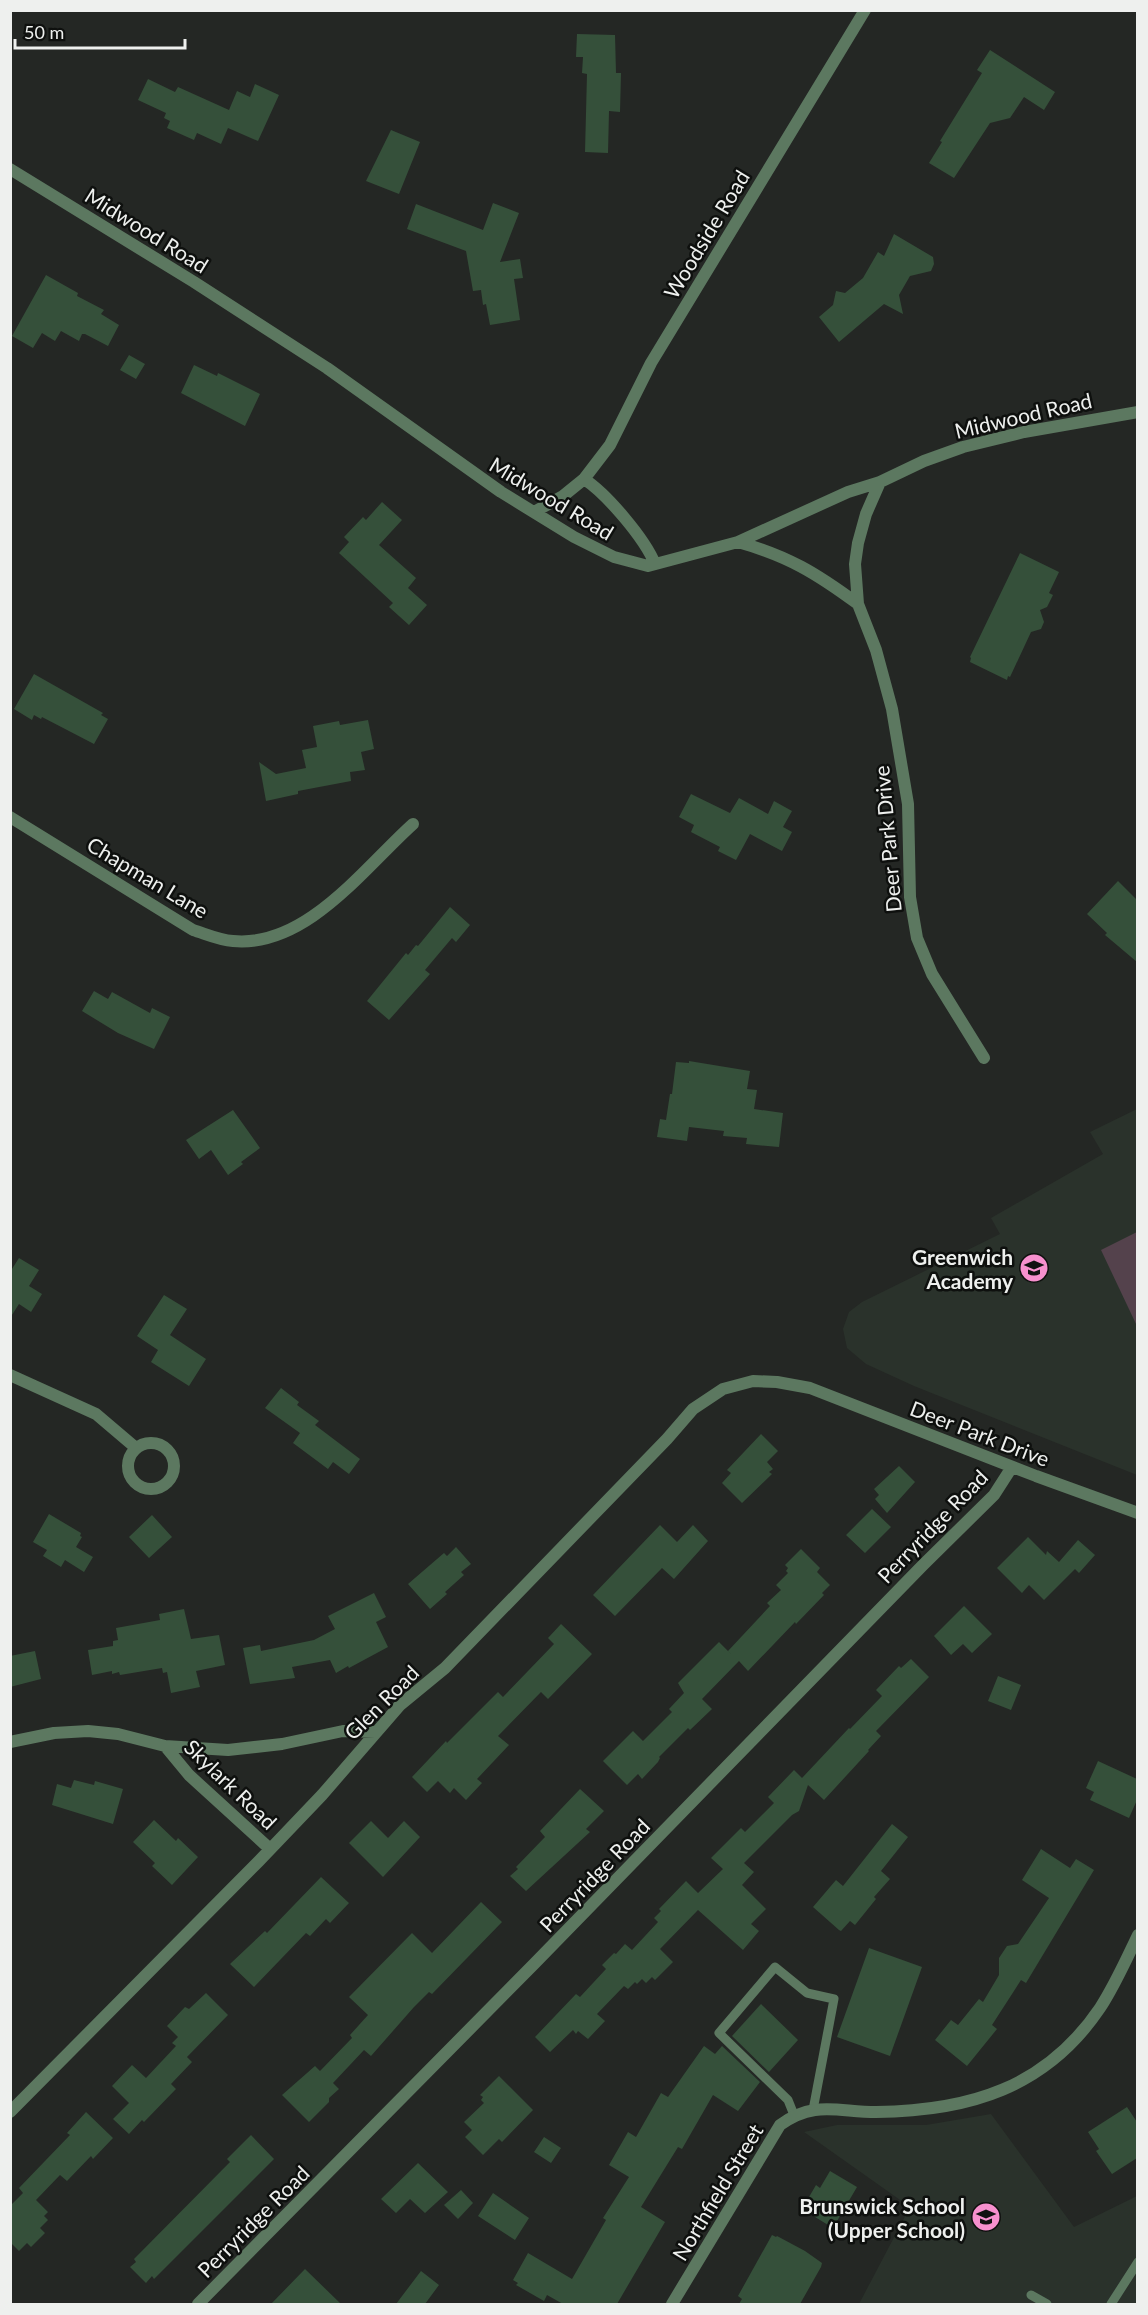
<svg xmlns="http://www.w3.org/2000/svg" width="1148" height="2315" viewBox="0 0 1148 2315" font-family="Lato,sans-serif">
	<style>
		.built { fill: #2a322b }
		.green { fill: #54424c }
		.building { fill: #35503a }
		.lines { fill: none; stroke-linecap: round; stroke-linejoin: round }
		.service { stroke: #5c7860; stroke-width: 9 }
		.minor { stroke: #5c7860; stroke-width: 12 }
		.labels { text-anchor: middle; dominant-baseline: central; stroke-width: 5; stroke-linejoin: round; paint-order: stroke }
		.street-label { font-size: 21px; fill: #eef0ee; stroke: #0e100e }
		.poi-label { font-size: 21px; font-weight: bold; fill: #eef0ee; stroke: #0e100e; text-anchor: end }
	</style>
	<rect width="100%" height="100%" fill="#242724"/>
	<!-- built -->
	<path class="built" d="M 1137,1109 L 1137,1475 L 914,1386 L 866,1364 L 847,1348 L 843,1329 L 849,1312 L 862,1302 L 1000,1234 L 991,1218 L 1103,1154 L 1090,1132 Z
		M 991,2114 L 1074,2227 L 1137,2196 L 1137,2304 L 859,2304 L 910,2207 L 804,2132 L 837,2125 L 926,2125 Z"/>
	<!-- green -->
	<path class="green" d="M 1137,1232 L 1137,1326 L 1101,1250 Z"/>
	<!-- building -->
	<path class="building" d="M 577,34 L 615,35 L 616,73 L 621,73 L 620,112 L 609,111 L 608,153 L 585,152 L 587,74 L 582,73 L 583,57 L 576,57 Z
		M 990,50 L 1055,92 L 1044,110 L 1024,97 L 1010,118 L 990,123 L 954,178 L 929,163 L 942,142 L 940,141 L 982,73 L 977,70 Z
		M 148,79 L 175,92 L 178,87 L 229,110 L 237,91 L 250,97 L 255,84 L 279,95 L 258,141 L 228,128 L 221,144 L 197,133 L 194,140 L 167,128 L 170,121 L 164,118 L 166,113 L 138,100 Z
		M 391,130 L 420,142 L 399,194 L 366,181 Z
		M 493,203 L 519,213 L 500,262 L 520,259 L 523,278 L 514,279 L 520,320 L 490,325 L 486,304 L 483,305 L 481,290 L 473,291 L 466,251 L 407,229 L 416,204 L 483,230 Z
		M 894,234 L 933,257 L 934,264 L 931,271 L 910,276 L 899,295 L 903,314 L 884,304 L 839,342 L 819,317 L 833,305 L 836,291 L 845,293 L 863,278 L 878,252 L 884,256 Z
		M 46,275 L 78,293 L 77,296 L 104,310 L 101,314 L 119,325 L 108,346 L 85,334 L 82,334 L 79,341 L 61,331 L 55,341 L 42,333 L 33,348 L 12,336 Z
		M 129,355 L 145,364 L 136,379 L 120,370 Z
		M 194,365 L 217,376 L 218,373 L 260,394 L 245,426 L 181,393 Z
		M 382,502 L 402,520 L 379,545 L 416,578 L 408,588 L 427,605 L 409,625 L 389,607 L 393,603 L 339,553 L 349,542 L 344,537 L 363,517 L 366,520 Z
		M 1020,553 L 1059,572 L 1049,593 L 1053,595 L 1047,607 L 1040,610 L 1044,622 L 1041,629 L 1031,632 L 1010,677 L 1008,676 L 1007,680 L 970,662 L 971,658 L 970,657 Z
		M 34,674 L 103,713 L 101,715 L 108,719 L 94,744 L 42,717 L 41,719 L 34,715 L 32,720 L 14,709 Z
		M 368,720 L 374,749 L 361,752 L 365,770 L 350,772 L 351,781 L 298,791 L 298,794 L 266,801 L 259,762 L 276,774 L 306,768 L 302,750 L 317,747 L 313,726 L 339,721 L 340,725 Z
		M 691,794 L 730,813 L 739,798 L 768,814 L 774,801 L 792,811 L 783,827 L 792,832 L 782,851 L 750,834 L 736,860 L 718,851 L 720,847 L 691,832 L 694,825 L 679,817 Z
		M 1118,881 L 1137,900 L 1137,962 L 1105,935 L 1107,933 L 1087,914 Z
		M 450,907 L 470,925 L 456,942 L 452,938 L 425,970 L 430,974 L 389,1020 L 367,1001 L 406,953 L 408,955 L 416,945 L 418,946 Z
		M 94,991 L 108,999 L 112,992 L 150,1013 L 152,1008 L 170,1017 L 154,1049 L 118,1033 L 82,1011 Z
		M 689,1061 L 750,1071 L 747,1089 L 757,1090 L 754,1109 L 783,1113 L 779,1147 L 746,1144 L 747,1138 L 723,1136 L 724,1131 L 689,1127 L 687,1141 L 657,1137 L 660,1119 L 666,1120 L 670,1094 L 672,1094 L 676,1062 L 689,1063 Z
		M 233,1110 L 260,1148 L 241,1162 L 243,1164 L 228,1175 L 211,1150 L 199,1159 L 186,1140 Z
		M 19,1258 L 39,1270 L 29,1286 L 42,1294 L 31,1312 L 19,1304 L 10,1318 L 10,1272 Z
		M 164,1295 L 187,1309 L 170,1335 L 206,1359 L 189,1386 L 151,1362 L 158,1350 L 137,1336 Z
		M 281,1388 L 299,1402 L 297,1405 L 319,1421 L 315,1425 L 360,1459 L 349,1474 L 333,1462 L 328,1469 L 293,1443 L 300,1433 L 265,1408 Z
		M 761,1434 L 778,1451 L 767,1462 L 773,1469 L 769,1472 L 772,1474 L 742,1503 L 722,1483 L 731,1473 L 727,1470 Z
		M 899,1466 L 915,1482 L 887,1513 L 875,1499 L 879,1495 L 874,1489 Z
		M 872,1509 L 891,1527 L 865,1553 L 846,1535 Z
		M 49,1514 L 81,1533 L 80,1536 L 82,1537 L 76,1547 L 93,1557 L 84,1572 L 65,1560 L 61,1567 L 43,1556 L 47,1550 L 33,1542 Z
		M 152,1515 L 172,1537 L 149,1558 L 129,1537 Z
		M 660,1525 L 677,1542 L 693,1525 L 708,1541 L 674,1579 L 662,1568 L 615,1616 L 593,1595 Z
		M 1028,1537 L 1046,1555 L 1047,1551 L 1059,1562 L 1078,1540 L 1095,1555 L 1079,1573 L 1075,1569 L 1044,1600 L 1029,1585 L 1022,1593 L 997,1568 Z
		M 456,1547 L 471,1564 L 461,1572 L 464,1575 L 445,1592 L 447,1594 L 430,1609 L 408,1584 L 444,1553 L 447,1556 Z
		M 801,1549 L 820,1568 L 817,1572 L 830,1585 L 822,1593 L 824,1595 L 796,1624 L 795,1622 L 748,1671 L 739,1661 L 702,1699 L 712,1709 L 690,1730 L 688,1728 L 659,1757 L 660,1758 L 658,1762 L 642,1779 L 638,1774 L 627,1785 L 603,1761 L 633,1731 L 643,1741 L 672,1712 L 669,1709 L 684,1693 L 678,1683 L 719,1642 L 732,1655 L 728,1651 L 770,1606 L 767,1603 L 781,1590 L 776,1585 L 788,1573 L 786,1571 L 788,1568 L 785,1565 Z
		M 374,1593 L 386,1617 L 376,1622 L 388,1647 L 349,1668 L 348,1666 L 336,1673 L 330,1660 L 292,1667 L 295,1678 L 250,1684 L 243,1648 L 260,1645 L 261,1651 L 314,1640 L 335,1629 L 328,1616 Z
		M 964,1606 L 992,1634 L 972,1653 L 963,1644 L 951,1655 L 934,1636 Z
		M 184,1609 L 191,1639 L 219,1635 L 225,1665 L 196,1671 L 200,1687 L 171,1693 L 167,1672 L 163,1673 L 162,1668 L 120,1675 L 119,1672 L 112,1674 L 112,1671 L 92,1675 L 88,1650 L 113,1646 L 113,1641 L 118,1640 L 116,1628 L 160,1620 L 159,1614 Z
		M 561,1624 L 592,1654 L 548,1699 L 541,1692 L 498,1736 L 509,1745 L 477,1779 L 482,1783 L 466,1800 L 454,1788 L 450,1793 L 438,1781 L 427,1792 L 412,1777 L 446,1741 L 447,1743 L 498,1692 L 503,1697 L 554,1644 L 548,1638 Z
		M 35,1651 L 41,1679 L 10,1687 L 10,1656 Z
		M 911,1659 L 929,1677 L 876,1731 L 881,1736 L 868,1750 L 869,1751 L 824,1800 L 808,1785 L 799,1811 L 792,1815 L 744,1863 L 754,1872 L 742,1885 L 766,1909 L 751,1924 L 759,1931 L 743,1950 L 698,1910 L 660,1949 L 673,1962 L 655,1980 L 652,1977 L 646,1983 L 642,1979 L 637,1984 L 635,1982 L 628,1989 L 624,1986 L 597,2014 L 605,2021 L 588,2039 L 578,2031 L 576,2034 L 573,2030 L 550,2052 L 535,2037 L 576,1994 L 580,1997 L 606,1969 L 602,1965 L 614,1953 L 616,1954 L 625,1944 L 632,1950 L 658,1922 L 654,1918 L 661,1911 L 659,1909 L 686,1881 L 698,1893 L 723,1869 L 711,1858 L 741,1828 L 745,1832 L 774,1803 L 768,1797 L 794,1770 L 802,1778 L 849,1728 L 850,1729 L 882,1696 L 876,1690 L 899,1666 L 901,1668 Z
		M 998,1676 L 1021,1685 L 1011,1710 L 988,1701 Z
		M 1098,1761 L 1137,1779 L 1137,1800 L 1129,1818 L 1090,1800 L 1094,1792 L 1086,1788 Z
		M 74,1780 L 94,1785 L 95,1781 L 123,1789 L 113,1824 L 52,1805 L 57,1784 L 71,1788 Z
		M 580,1789 L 604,1811 L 586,1829 L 590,1832 L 526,1891 L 510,1876 L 518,1869 L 516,1867 L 545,1837 L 540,1831 Z
		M 154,1820 L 176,1841 L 178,1838 L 198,1857 L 172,1885 L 152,1866 L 155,1863 L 133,1842 Z
		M 371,1821 L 388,1838 L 404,1821 L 420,1837 L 383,1877 L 349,1843 Z
		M 892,1824 L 908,1837 L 881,1871 L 890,1879 L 874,1897 L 876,1899 L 855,1925 L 850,1921 L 841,1931 L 839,1930 L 813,1907 L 836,1880 L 843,1886 Z
		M 1041,1849 L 1070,1868 L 1076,1859 L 1094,1870 L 1026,1983 L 1021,1980 L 992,2025 L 997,2029 L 967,2066 L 935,2040 L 951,2020 L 958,2025 L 979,1999 L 983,2002 L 999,1975 L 999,1958 L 1007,1946 L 1018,1944 L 1049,1898 L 1022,1880 Z
		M 321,1877 L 349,1903 L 330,1923 L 326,1919 L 310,1936 L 306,1933 L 254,1987 L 230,1964 L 265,1931 L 267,1933 Z
		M 481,1902 L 502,1922 L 432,1994 L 429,1992 L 414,2007 L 371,2056 L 364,2050 L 333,2083 L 339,2089 L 329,2098 L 329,2102 L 309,2122 L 282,2095 L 315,2066 L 320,2071 L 352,2038 L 350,2035 L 368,2015 L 349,1997 L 412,1933 L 432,1953 Z
		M 869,1948 L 922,1967 L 890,2056 L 837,2037 Z
		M 206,1993 L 228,2015 L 187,2057 L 181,2051 L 192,2062 L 171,2084 L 176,2089 L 144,2122 L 142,2120 L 129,2134 L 113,2119 L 129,2103 L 112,2086 L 132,2065 L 146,2078 L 176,2046 L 172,2043 L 178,2037 L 167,2026 L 185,2007 L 189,2009 Z
		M 761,2004 L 798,2040 L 769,2072 L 732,2036 Z
		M 704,2046 L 715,2054 L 722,2046 L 760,2082 L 738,2111 L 713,2095 L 682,2149 L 678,2147 L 641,2207 L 665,2222 L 617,2304 L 563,2304 L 547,2295 L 544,2301 L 516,2285 L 518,2283 L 513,2280 L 528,2253 L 572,2279 L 606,2220 L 603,2218 L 629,2177 L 609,2165 L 628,2132 L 636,2137 L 661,2093 L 668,2097 Z
		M 499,2076 L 533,2110 L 502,2142 L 499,2139 L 483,2155 L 465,2137 L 472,2130 L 464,2122 L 484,2103 L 481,2100 L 483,2097 L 480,2095 Z
		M 1127,2107 L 1137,2122 L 1137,2158 L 1112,2174 L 1096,2151 L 1099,2149 L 1088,2132 Z
		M 86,2112 L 113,2138 L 93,2159 L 91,2156 L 67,2181 L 60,2175 L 36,2200 L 48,2212 L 44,2216 L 48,2220 L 40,2228 L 45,2233 L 31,2247 L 27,2243 L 19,2251 L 10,2242 L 10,2206 L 23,2193 L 19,2188 L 70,2135 L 67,2133 Z
		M 251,2135 L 274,2159 L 154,2279 L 152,2276 L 146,2283 L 130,2267 L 136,2262 L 134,2259 L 230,2162 L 227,2159 Z
		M 544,2137 L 561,2148 L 551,2163 L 534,2152 Z
		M 418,2163 L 448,2192 L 425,2213 L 410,2199 L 396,2213 L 381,2199 Z
		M 830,2171 L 857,2187 L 833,2228 L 802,2209 L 816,2185 L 820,2188 Z
		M 461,2190 L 473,2203 L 458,2219 L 444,2205 Z
		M 493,2193 L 529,2218 L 515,2240 L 478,2216 Z
		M 772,2235 L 776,2237 L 777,2236 L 805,2251 L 822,2263 L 821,2267 L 800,2304 L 739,2304 L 742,2299 L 738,2296 Z
		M 305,2269 L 341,2304 L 271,2304 Z
		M 421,2271 L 439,2285 L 425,2304 L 396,2304 Z"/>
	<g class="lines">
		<!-- service -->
		<path class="service" d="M 794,2115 L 788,2100 L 719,2033 L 775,1967 L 807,1993 L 834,1999 L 813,2110
			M 1031,2295 L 1047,2304
			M 1111,2304 L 1138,2262"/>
		<!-- minor -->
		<path class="minor" d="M 10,169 L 194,282 L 327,368 L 501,492 L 574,537 L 614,557 L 648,566 L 738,542 L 848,492 L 880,482 L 924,461 L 963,447 L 1024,432 L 1138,412
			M 584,479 C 607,494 645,539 655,564
			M 880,482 L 866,514 L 858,543 L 855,564 L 858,604 L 876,650 L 892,709 L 908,804 L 910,897 L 917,938 L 932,974 L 984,1058
			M 534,512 L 563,496 L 584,479 L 610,445 L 651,363 L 865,10
			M 738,542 C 788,556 816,573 858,604
			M 10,817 L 193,930 C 206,934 219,940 233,941 C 306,948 364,868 413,824
			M 10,1375 L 96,1414 L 136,1448
			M128 1466a23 23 0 1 1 46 0a23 23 0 1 1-46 0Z
			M 10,1742 L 54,1733 L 88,1731 L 118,1734 L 165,1746 L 228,1750 L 282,1744 L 343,1731 L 375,1732
			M 165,1746 L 189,1775 L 270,1849
			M 10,2112 L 259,1861 L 322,1795 L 400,1705 L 445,1668 L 667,1439 L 693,1409 L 723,1389 L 753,1381 L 777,1382 L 810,1388 L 1036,1476 L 1138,1513
			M 198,2304 L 534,1964 L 923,1565 L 994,1495 L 1012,1467
			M 672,2304 L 780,2125 C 814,2100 838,2112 876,2112 C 969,2111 1046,2088 1100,2008 C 1115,1985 1126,1960 1138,1935"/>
	</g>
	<!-- icons -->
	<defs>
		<g id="school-disc" transform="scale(1.5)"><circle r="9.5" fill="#f790ce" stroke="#0e100e"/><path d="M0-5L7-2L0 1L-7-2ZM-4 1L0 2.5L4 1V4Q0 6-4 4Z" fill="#111"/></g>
	</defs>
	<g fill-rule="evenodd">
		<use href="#school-disc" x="1034" y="1268"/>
		<use href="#school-disc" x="986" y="2217"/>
	</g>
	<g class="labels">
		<!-- street labels -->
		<g class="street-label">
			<text transform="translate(147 230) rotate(32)">Midwood Road</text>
			<text transform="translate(706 234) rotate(-59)">Woodside Road</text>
			<text transform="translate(1023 415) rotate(-13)">Midwood Road</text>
			<text transform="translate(552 498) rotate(31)">Midwood Road</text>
			<text transform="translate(887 839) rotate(-95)">Deer Park Drive</text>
			<text transform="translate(148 877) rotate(31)">Chapman Lane</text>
			<text transform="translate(980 1433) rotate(21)">Deer Park Drive</text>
			<text transform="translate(932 1526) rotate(-46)">Perryridge Road</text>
			<text transform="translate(381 1702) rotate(-45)">Glen Road</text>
			<text transform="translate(231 1784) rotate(44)">Skylark Road</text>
			<text transform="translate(594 1875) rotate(-46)">Perryridge Road</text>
			<text transform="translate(717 2192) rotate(-59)">Northfield Street</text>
			<text transform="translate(253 2221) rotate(-45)">Perryridge Road</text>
		</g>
		<!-- poi labels -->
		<g class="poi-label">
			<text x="1013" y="1256">Greenwich<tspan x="1013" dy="24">Academy</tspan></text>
			<text x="965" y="2205">Brunswick School<tspan x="965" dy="24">(Upper School)</tspan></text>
		</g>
	</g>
	<!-- border -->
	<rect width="1148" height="2315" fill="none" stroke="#eef0ee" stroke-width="24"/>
	<!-- scale -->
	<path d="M15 39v9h170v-9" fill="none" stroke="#eef0ee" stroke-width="3"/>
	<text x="24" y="39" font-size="18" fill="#eef0ee" stroke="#0e100e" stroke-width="4.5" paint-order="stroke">50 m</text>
</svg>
